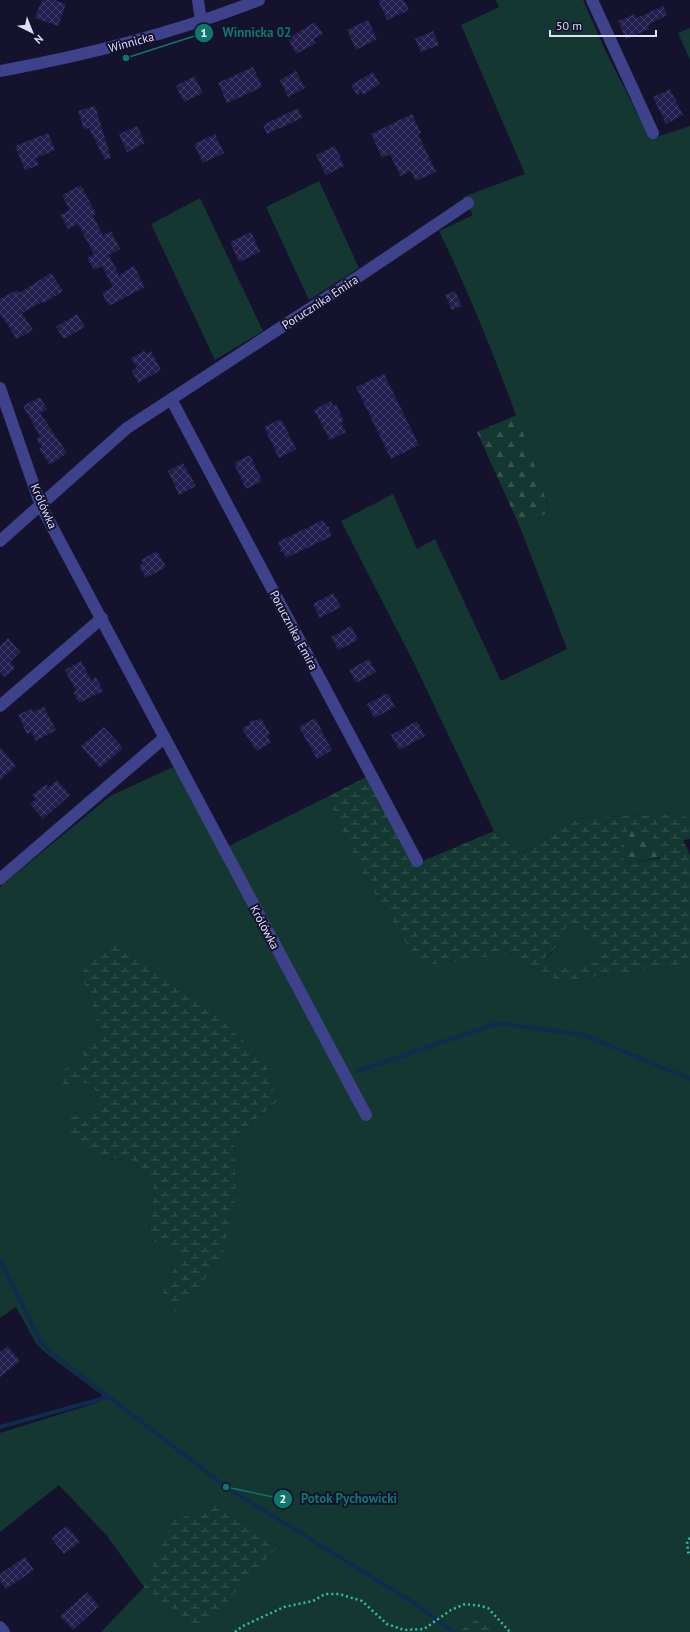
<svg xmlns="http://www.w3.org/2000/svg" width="690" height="1632" viewBox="0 0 690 1632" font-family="'PT Sans',sans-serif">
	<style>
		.green { fill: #153732; fill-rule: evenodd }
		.forest { fill: url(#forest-firs) }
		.wetland { fill: url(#wetland-marsh); fill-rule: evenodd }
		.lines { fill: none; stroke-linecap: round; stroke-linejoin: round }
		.stream { stroke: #0e2c50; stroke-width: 4 }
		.building { fill: url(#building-cross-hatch) }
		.path { stroke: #32bfa8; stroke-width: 2.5; stroke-dasharray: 2 3; stroke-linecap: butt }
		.minor { stroke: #3d428b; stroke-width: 12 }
		.labels { text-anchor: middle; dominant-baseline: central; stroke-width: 4; stroke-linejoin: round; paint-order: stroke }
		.street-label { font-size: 12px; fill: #dedeff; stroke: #14122d }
		.leader { fill: none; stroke: #0f766e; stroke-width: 1.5 }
		.callout-dot { fill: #0f766e; stroke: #14122d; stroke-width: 1.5 }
		.mark-label { font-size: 12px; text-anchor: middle; font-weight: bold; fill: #fff }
		.callout-label { font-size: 13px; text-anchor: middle; font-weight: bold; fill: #0f766e; stroke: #14122d; stroke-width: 4; stroke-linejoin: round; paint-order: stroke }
	</style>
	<defs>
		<pattern id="forest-firs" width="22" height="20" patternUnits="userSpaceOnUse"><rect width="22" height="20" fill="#153732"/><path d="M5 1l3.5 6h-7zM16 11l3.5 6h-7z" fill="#375451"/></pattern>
		<pattern id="wetland-marsh" width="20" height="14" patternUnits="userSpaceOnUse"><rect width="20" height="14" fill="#153732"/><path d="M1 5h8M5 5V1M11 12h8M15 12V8" fill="none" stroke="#375451"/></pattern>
		<pattern id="building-cross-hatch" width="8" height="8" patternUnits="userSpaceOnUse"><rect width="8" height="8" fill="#231e4e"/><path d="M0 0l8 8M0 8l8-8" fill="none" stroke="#423e69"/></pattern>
	</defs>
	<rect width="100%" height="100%" fill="#14122d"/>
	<!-- green -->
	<path class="green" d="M 496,0 L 583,0 L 605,50 L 650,139 L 690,126 L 690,818 L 673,813 L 577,819 L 520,854 L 494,831 L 414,663 L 341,521 L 393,494 L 417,549 L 435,539 L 501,681 L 567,649 L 520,527 L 550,511 C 517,416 483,321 439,231 L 473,215 L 463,197 L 525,174 L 461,25 L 499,7 Z
		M 690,28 L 690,60 L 678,33 Z
		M 319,181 L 359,268 L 309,300 L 266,207 Z
		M 200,198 L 263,331 L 215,360 L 151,224 Z
		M 173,767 L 229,846 L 327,797 L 361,871 L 420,966 L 508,954 L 561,982 L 690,963 L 690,1632 L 498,1632 L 480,1616 L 458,1632 L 101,1632 L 144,1587 L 107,1536 L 59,1485 L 0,1532 L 0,1433 L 102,1401 L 102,1395 L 46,1353 L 36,1343 L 16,1307 L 0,1318 L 0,887 L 110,796 ZM 81,973 L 277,1102 L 234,1138 L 236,1195 L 162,1290 L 181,1256 L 148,1238 L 155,1191 L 134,1161 L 92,1156 L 88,1115 L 98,1104 L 94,1085 L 74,1081 L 63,1088 L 102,1038 Z
		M 580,924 L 599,952 L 596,962 L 554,971 L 544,960 L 563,941 L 566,925 Z"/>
	<!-- forest -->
	<path class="forest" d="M 517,415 L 550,511 L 520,527 L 477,432 Z
		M 629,828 L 652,837 L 660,857 L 628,864 L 619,854 Z"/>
	<!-- wetland -->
	<path class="wetland" d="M 366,777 L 416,864 L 494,831 L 520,854 L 577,819 L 673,813 L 690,818 L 690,839 L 683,840 L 690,855 L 690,963 L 561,982 L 508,954 L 420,966 L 361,871 L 327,797 ZM 629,828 L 652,837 L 660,858 L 628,864 L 619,854 ZM 580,924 L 599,952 L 596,962 L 554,970 L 544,959 L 563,941 L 566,926 Z
		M 112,943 L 194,995 L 265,1061 L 277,1102 L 234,1138 L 236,1195 L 221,1260 L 176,1313 L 162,1290 L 181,1256 L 148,1238 L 155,1191 L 134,1161 L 92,1156 L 70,1134 L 69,1116 L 88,1115 L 98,1104 L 94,1085 L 74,1081 L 63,1088 L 62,1070 L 83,1063 L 84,1045 L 102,1038 L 81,973 Z
		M 220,1504 L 279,1545 L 201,1630 L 144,1587 L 172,1521 Z
		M 480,1616 L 498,1632 L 458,1632 Z"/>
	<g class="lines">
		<!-- stream -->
		<path class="stream" d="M 358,1071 L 498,1023 L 584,1035 L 690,1079
			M 0,1260 L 40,1341 L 48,1350 L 226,1487 L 414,1603 L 454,1632
			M 0,1427 L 108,1397"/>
	</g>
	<!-- building -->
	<path class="building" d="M 42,0 L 54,0 L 66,4 L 58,26 L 35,18 Z
		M 378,0 L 404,0 L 409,10 L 387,20 Z
		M 663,6 L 667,15 L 648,25 L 649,29 L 626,39 L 618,21 L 635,14 L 637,18 Z
		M 368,20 L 377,39 L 356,50 L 347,30 Z
		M 315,22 L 323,34 L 314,39 L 316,43 L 296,54 L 288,38 Z
		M 433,31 L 439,45 L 421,52 L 415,39 Z
		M 253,67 L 262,87 L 227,103 L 218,83 Z
		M 296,71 L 305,88 L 288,97 L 280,80 Z
		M 373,72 L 380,84 L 363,95 L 362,92 L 357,95 L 351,85 Z
		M 194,76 L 203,93 L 184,102 L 176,86 Z
		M 670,89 L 683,115 L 666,124 L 653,97 Z
		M 95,106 L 111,158 L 105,160 L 89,128 L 84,129 L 78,111 Z
		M 298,108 L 302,118 L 267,134 L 263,125 Z
		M 412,114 L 421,133 L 418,134 L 436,172 L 415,181 L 411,171 L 400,176 L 390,154 L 382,158 L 371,134 Z
		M 137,126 L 145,143 L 127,152 L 119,134 Z
		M 48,133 L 55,150 L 36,158 L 39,165 L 25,170 L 15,146 Z
		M 215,134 L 224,153 L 203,163 L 194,144 Z
		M 335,146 L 344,166 L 326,175 L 316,155 Z
		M 81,185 L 96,214 L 93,216 L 103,235 L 111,231 L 120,249 L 109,255 L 119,275 L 134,266 L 145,287 L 109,306 L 102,293 L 113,287 L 102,266 L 94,270 L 87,258 L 94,254 L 78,224 L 68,229 L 60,215 L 70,210 L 62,195 Z
		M 251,232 L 260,252 L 239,262 L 230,242 Z
		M 51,273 L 63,291 L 42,304 L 42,302 L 22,313 L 33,330 L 17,339 L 0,314 L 0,299 L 17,290 L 19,293 Z
		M 455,291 L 462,306 L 452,310 L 445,295 Z
		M 77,314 L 85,327 L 64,339 L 56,327 Z
		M 144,351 L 146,354 L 151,351 L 161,370 L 138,383 L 132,371 L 137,368 L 131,358 Z
		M 384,374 L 419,445 L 391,459 L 356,387 Z
		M 40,397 L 47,409 L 40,413 L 67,453 L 50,465 L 39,449 L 42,447 L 36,439 L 40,436 L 23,406 Z
		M 331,401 L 333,406 L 336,404 L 344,421 L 341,422 L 346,432 L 330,440 L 314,410 Z
		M 281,419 L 296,449 L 279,458 L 264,427 Z
		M 250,455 L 262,481 L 246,489 L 234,463 Z
		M 183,463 L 196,486 L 179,495 L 168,471 Z
		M 323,520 L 326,526 L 330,527 L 329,530 L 332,536 L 286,558 L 283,552 L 280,551 L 281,548 L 278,542 Z
		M 157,551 L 166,567 L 146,578 L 139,566 L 143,563 L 141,560 Z
		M 333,593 L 341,607 L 320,618 L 313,604 Z
		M 351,626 L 358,640 L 338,650 L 331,637 Z
		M 8,638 L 20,652 L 10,662 L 15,668 L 5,677 L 0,672 L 0,646 Z
		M 369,659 L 376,672 L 356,683 L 349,670 Z
		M 81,661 L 91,680 L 96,677 L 103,691 L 79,703 L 73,692 L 76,691 L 65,670 Z
		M 388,693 L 395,707 L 374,718 L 367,704 Z
		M 44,707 L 56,730 L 36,741 L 31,732 L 27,734 L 18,715 L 31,709 L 33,712 Z
		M 261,718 L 270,734 L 267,736 L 271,743 L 256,751 L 242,728 L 249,725 L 251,720 L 255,721 Z
		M 315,718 L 332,750 L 317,759 L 299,727 Z
		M 417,721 L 425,736 L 399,750 L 391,735 Z
		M 104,727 L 123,748 L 100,768 L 81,746 Z
		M 0,747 L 16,766 L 0,780 Z
		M 57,780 L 70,795 L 43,819 L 30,804 L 36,799 L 32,795 L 46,784 L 49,787 Z
		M 8,1346 L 20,1361 L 0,1377 L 0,1352 Z
		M 67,1526 L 80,1542 L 64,1554 L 51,1538 Z
		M 25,1557 L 34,1570 L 6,1589 L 0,1581 L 0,1574 Z
		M 87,1592 L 99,1606 L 73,1630 L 60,1616 Z"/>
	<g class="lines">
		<!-- path -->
		<path class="path" d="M 690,1538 L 687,1541 L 688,1552 L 690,1555
			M 235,1632 L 243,1626 L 284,1607 L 313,1601 L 325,1594 L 339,1594 L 362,1601 L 387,1624 L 404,1630 L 424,1629 L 451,1610 L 465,1604 L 481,1606 L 488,1608 L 510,1632"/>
		<!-- minor -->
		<path class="minor" d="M 198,0 L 201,21
			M 592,0 L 653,133
			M 0,71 C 88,55 175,33 259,0
			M 0,388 L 41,506 L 366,1115
			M 171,399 L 417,861
			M 0,541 L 127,428 L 358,277 L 468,203
			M 0,706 L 102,618
			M 0,879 L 164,738
			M 0,1627 L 4,1632"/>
	</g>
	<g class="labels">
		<!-- street labels -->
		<g class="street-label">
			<text transform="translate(131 42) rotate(-15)">Winnicka</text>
			<text transform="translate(320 302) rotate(-33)">Porucznika Emira</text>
			<text transform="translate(44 506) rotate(66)">Królówka</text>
			<text transform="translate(294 630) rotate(62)">Porucznika Emira</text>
			<text transform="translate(265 927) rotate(62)">Królówka</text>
		</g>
	</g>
	<!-- callouts -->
	<path class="leader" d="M126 58L204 33M226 1487L283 1499"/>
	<g class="callout-dot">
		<circle cx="126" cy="58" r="4"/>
		<circle cx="226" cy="1487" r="4"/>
		<circle cx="204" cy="33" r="10"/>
		<circle cx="283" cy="1499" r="10"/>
	</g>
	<g class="mark-label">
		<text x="204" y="37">1</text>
		<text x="283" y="1503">2</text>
	</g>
	<g class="callout-label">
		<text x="257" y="37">Winnicka 02</text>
		<text x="349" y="1503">Potok Pychowicki</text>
	</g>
	<!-- north arrow -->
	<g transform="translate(32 32) rotate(137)" stroke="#14122d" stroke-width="3" paint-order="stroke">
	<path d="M0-3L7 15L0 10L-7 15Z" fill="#dedeff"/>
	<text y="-6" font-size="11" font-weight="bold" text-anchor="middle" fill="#dedeff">N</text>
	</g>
	<!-- scale -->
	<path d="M550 30v6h106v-6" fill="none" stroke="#dedeff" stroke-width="2"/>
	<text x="556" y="30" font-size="12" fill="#dedeff" stroke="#14122d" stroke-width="3" paint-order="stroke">50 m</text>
</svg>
